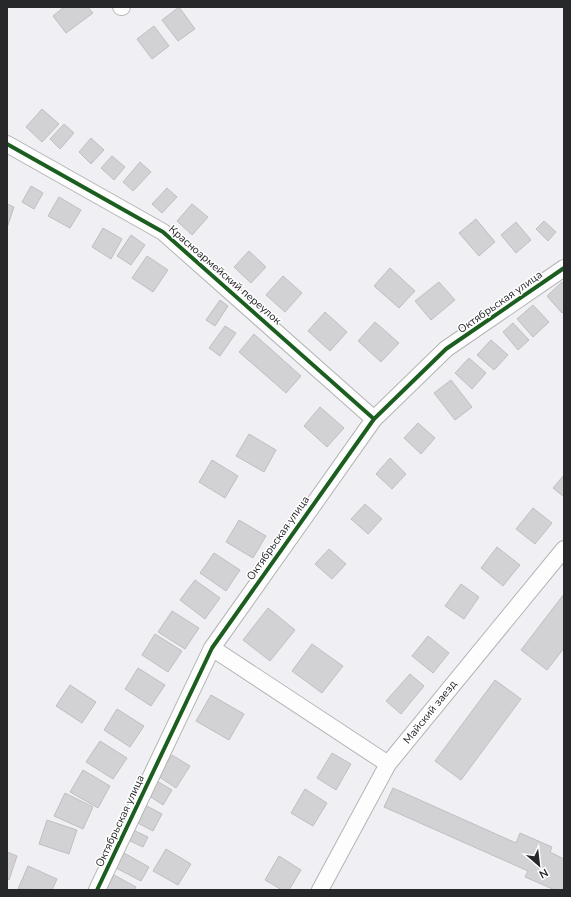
<svg xmlns="http://www.w3.org/2000/svg" width="571" height="897" viewBox="0 0 571 897" font-family="'Nunito Sans',sans-serif">
	<style>
		.building { fill: #d2d1d3; stroke: #c0bec1 }
		.lines { fill: none; stroke-linecap: round; stroke-linejoin: round }
		.street-casing { stroke: #b4b4b6; stroke-width: 18 }
		.street { stroke: #fdfdfd; stroke-width: 16 }
		.cycleway-casing { stroke: #fff; stroke-width: 6 }
		.cycleway { stroke: #1b5e20; stroke-width: 4 }
		.labels { text-anchor: middle; dominant-baseline: central; stroke-width: 3; stroke-linejoin: round; paint-order: stroke }
		.street-label { font-size: 11px; fill: #27282a; stroke: #fff }
	</style>
	<rect width="100%" height="100%" fill="#f0f0f4"/>
	<!-- building -->
	<path class="building" d="M 64,7 L 88,7 L 93,13 L 66,33 L 53,16 Z
		M 179,7 L 195,29 L 178,41 L 162,20 Z
		M 154,26 L 169,46 L 152,59 L 137,39 Z
		M 42,109 L 59,124 L 42,142 L 26,127 Z
		M 64,124 L 74,133 L 60,149 L 50,139 Z
		M 91,138 L 104,150 L 91,164 L 79,152 Z
		M 112,156 L 125,167 L 114,180 L 101,168 Z
		M 140,162 L 151,172 L 133,191 L 123,182 Z
		M 31,186 L 43,193 L 34,209 L 22,202 Z
		M 167,188 L 177,197 L 162,213 L 152,204 Z
		M 59,197 L 81,210 L 70,228 L 48,216 Z
		M 7,204 L 14,207 L 7,228 Z
		M 192,204 L 208,217 L 192,235 L 177,221 Z
		M 476,219 L 495,242 L 479,256 L 459,233 Z
		M 544,221 L 556,232 L 548,241 L 536,229 Z
		M 516,222 L 531,240 L 516,253 L 501,235 Z
		M 103,228 L 122,239 L 111,259 L 92,247 Z
		M 131,235 L 145,245 L 131,265 L 117,256 Z
		M 249,251 L 266,267 L 251,283 L 234,267 Z
		M 147,256 L 168,270 L 153,292 L 132,278 Z
		M 390,268 L 415,291 L 399,308 L 374,286 Z
		M 283,276 L 302,293 L 285,312 L 266,295 Z
		M 439,282 L 455,300 L 431,320 L 415,301 Z
		M 562,282 L 564,284 L 564,311 L 562,313 L 547,296 Z
		M 220,300 L 228,306 L 215,326 L 206,320 Z
		M 533,305 L 549,322 L 533,337 L 517,319 Z
		M 325,312 L 347,332 L 330,351 L 308,331 Z
		M 375,322 L 399,343 L 381,362 L 358,341 Z
		M 513,323 L 529,340 L 518,350 L 503,332 Z
		M 225,326 L 236,333 L 220,356 L 209,348 Z
		M 254,334 L 301,376 L 286,393 L 239,352 Z
		M 491,340 L 508,355 L 494,370 L 477,355 Z
		M 469,358 L 486,373 L 472,389 L 455,373 Z
		M 451,380 L 472,407 L 455,420 L 434,393 Z
		M 320,407 L 344,428 L 327,447 L 304,426 Z
		M 418,423 L 435,438 L 421,454 L 404,438 Z
		M 249,434 L 276,450 L 264,472 L 236,456 Z
		M 390,458 L 406,474 L 392,489 L 376,474 Z
		M 212,460 L 238,476 L 225,498 L 199,482 Z
		M 564,475 L 564,497 L 553,488 Z
		M 365,504 L 382,519 L 368,534 L 351,519 Z
		M 533,508 L 552,523 L 535,544 L 516,529 Z
		M 239,520 L 266,536 L 253,558 L 226,542 Z
		M 497,547 L 520,565 L 503,586 L 481,568 Z
		M 329,549 L 346,564 L 332,579 L 315,564 Z
		M 214,553 L 240,570 L 226,591 L 200,573 Z
		M 195,580 L 220,598 L 205,619 L 180,600 Z
		M 461,584 L 479,597 L 464,619 L 445,606 Z
		M 564,594 L 564,648 L 547,670 L 521,650 Z
		M 268,608 L 295,630 L 270,661 L 243,640 Z
		M 172,611 L 199,628 L 185,649 L 158,632 Z
		M 155,634 L 182,651 L 168,672 L 142,655 Z
		M 428,636 L 449,653 L 433,673 L 412,656 Z
		M 312,644 L 343,666 L 322,693 L 292,671 Z
		M 138,668 L 165,685 L 151,706 L 125,689 Z
		M 410,674 L 424,686 L 401,714 L 386,701 Z
		M 495,680 L 521,699 L 461,780 L 435,761 Z
		M 70,685 L 96,702 L 82,723 L 56,706 Z
		M 211,695 L 244,714 L 229,740 L 196,721 Z
		M 117,709 L 144,726 L 130,747 L 104,730 Z
		M 100,741 L 127,758 L 113,779 L 86,762 Z
		M 332,753 L 351,764 L 336,790 L 317,778 Z
		M 172,755 L 190,766 L 176,788 L 158,776 Z
		M 83,770 L 110,786 L 98,808 L 70,792 Z
		M 157,781 L 172,790 L 163,805 L 148,795 Z
		M 393,788 L 516,843 L 520,833 L 552,847 L 550,852 L 564,859 L 564,890 L 555,890 L 525,877 L 528,871 L 384,807 Z
		M 305,789 L 327,803 L 313,826 L 291,813 Z
		M 65,793 L 93,807 L 83,829 L 54,816 Z
		M 143,804 L 162,814 L 153,831 L 134,821 Z
		M 47,820 L 77,830 L 69,854 L 39,844 Z
		M 131,829 L 148,837 L 143,847 L 126,839 Z
		M 166,849 L 191,864 L 178,885 L 153,871 Z
		M 7,852 L 17,856 L 9,880 L 7,879 Z
		M 124,853 L 149,867 L 141,881 L 116,868 Z
		M 279,856 L 301,870 L 289,890 L 282,890 L 265,880 Z
		M 28,866 L 57,879 L 52,890 L 18,889 Z
		M 114,875 L 136,887 L 134,890 L 106,890 Z"/>
	<g class="lines">
		<!-- street casing -->
		<g class="street-casing">
			<path id="street" d="M 121,7 L 122,7
				M 7,144 L 163,232 L 374,419
				M 212,648 L 388,764
				M 97,890 L 212,648 L 374,419 L 446,349 L 564,268
				M 320,890 L 388,764 L 564,549"/>
		</g>
		<!-- street -->
		<use href="#street" class="street"/>
		<!-- cycleway casing -->
		<g class="cycleway-casing">
			<path id="cycleway" d="M 7,144 L 163,232 L 374,419
				M 97,890 L 212,648 L 374,419 L 446,349 L 564,268"/>
		</g>
		<!-- cycleway -->
		<use href="#cycleway" class="cycleway"/>
	</g>
	<g class="labels">
		<!-- street labels -->
		<g class="street-label">
			<text transform="translate(225 275) rotate(41)">Красноармейский переулок</text>
			<text transform="translate(500 302) rotate(-35)">Октябрьская улица</text>
			<text transform="translate(278 538) rotate(-55)">Октябрьская улица</text>
			<text transform="translate(430 712) rotate(-51)">Майский заезд</text>
			<text transform="translate(120 821) rotate(-65)">Октябрьская улица</text>
		</g>
	</g>
	<!-- border -->
	<rect width="571" height="897" fill="none" stroke="#27282a" stroke-width="16"/>
	<!-- north arrow -->
	<g transform="translate(539 865) rotate(152)" stroke="#ffffff" stroke-width="3" paint-order="stroke">
	<path d="M0-3L7 15L0 10L-7 15Z" fill="#27282a"/>
	<text y="-6" font-size="11" font-weight="bold" text-anchor="middle" fill="#27282a">N</text>
	</g>
</svg>
